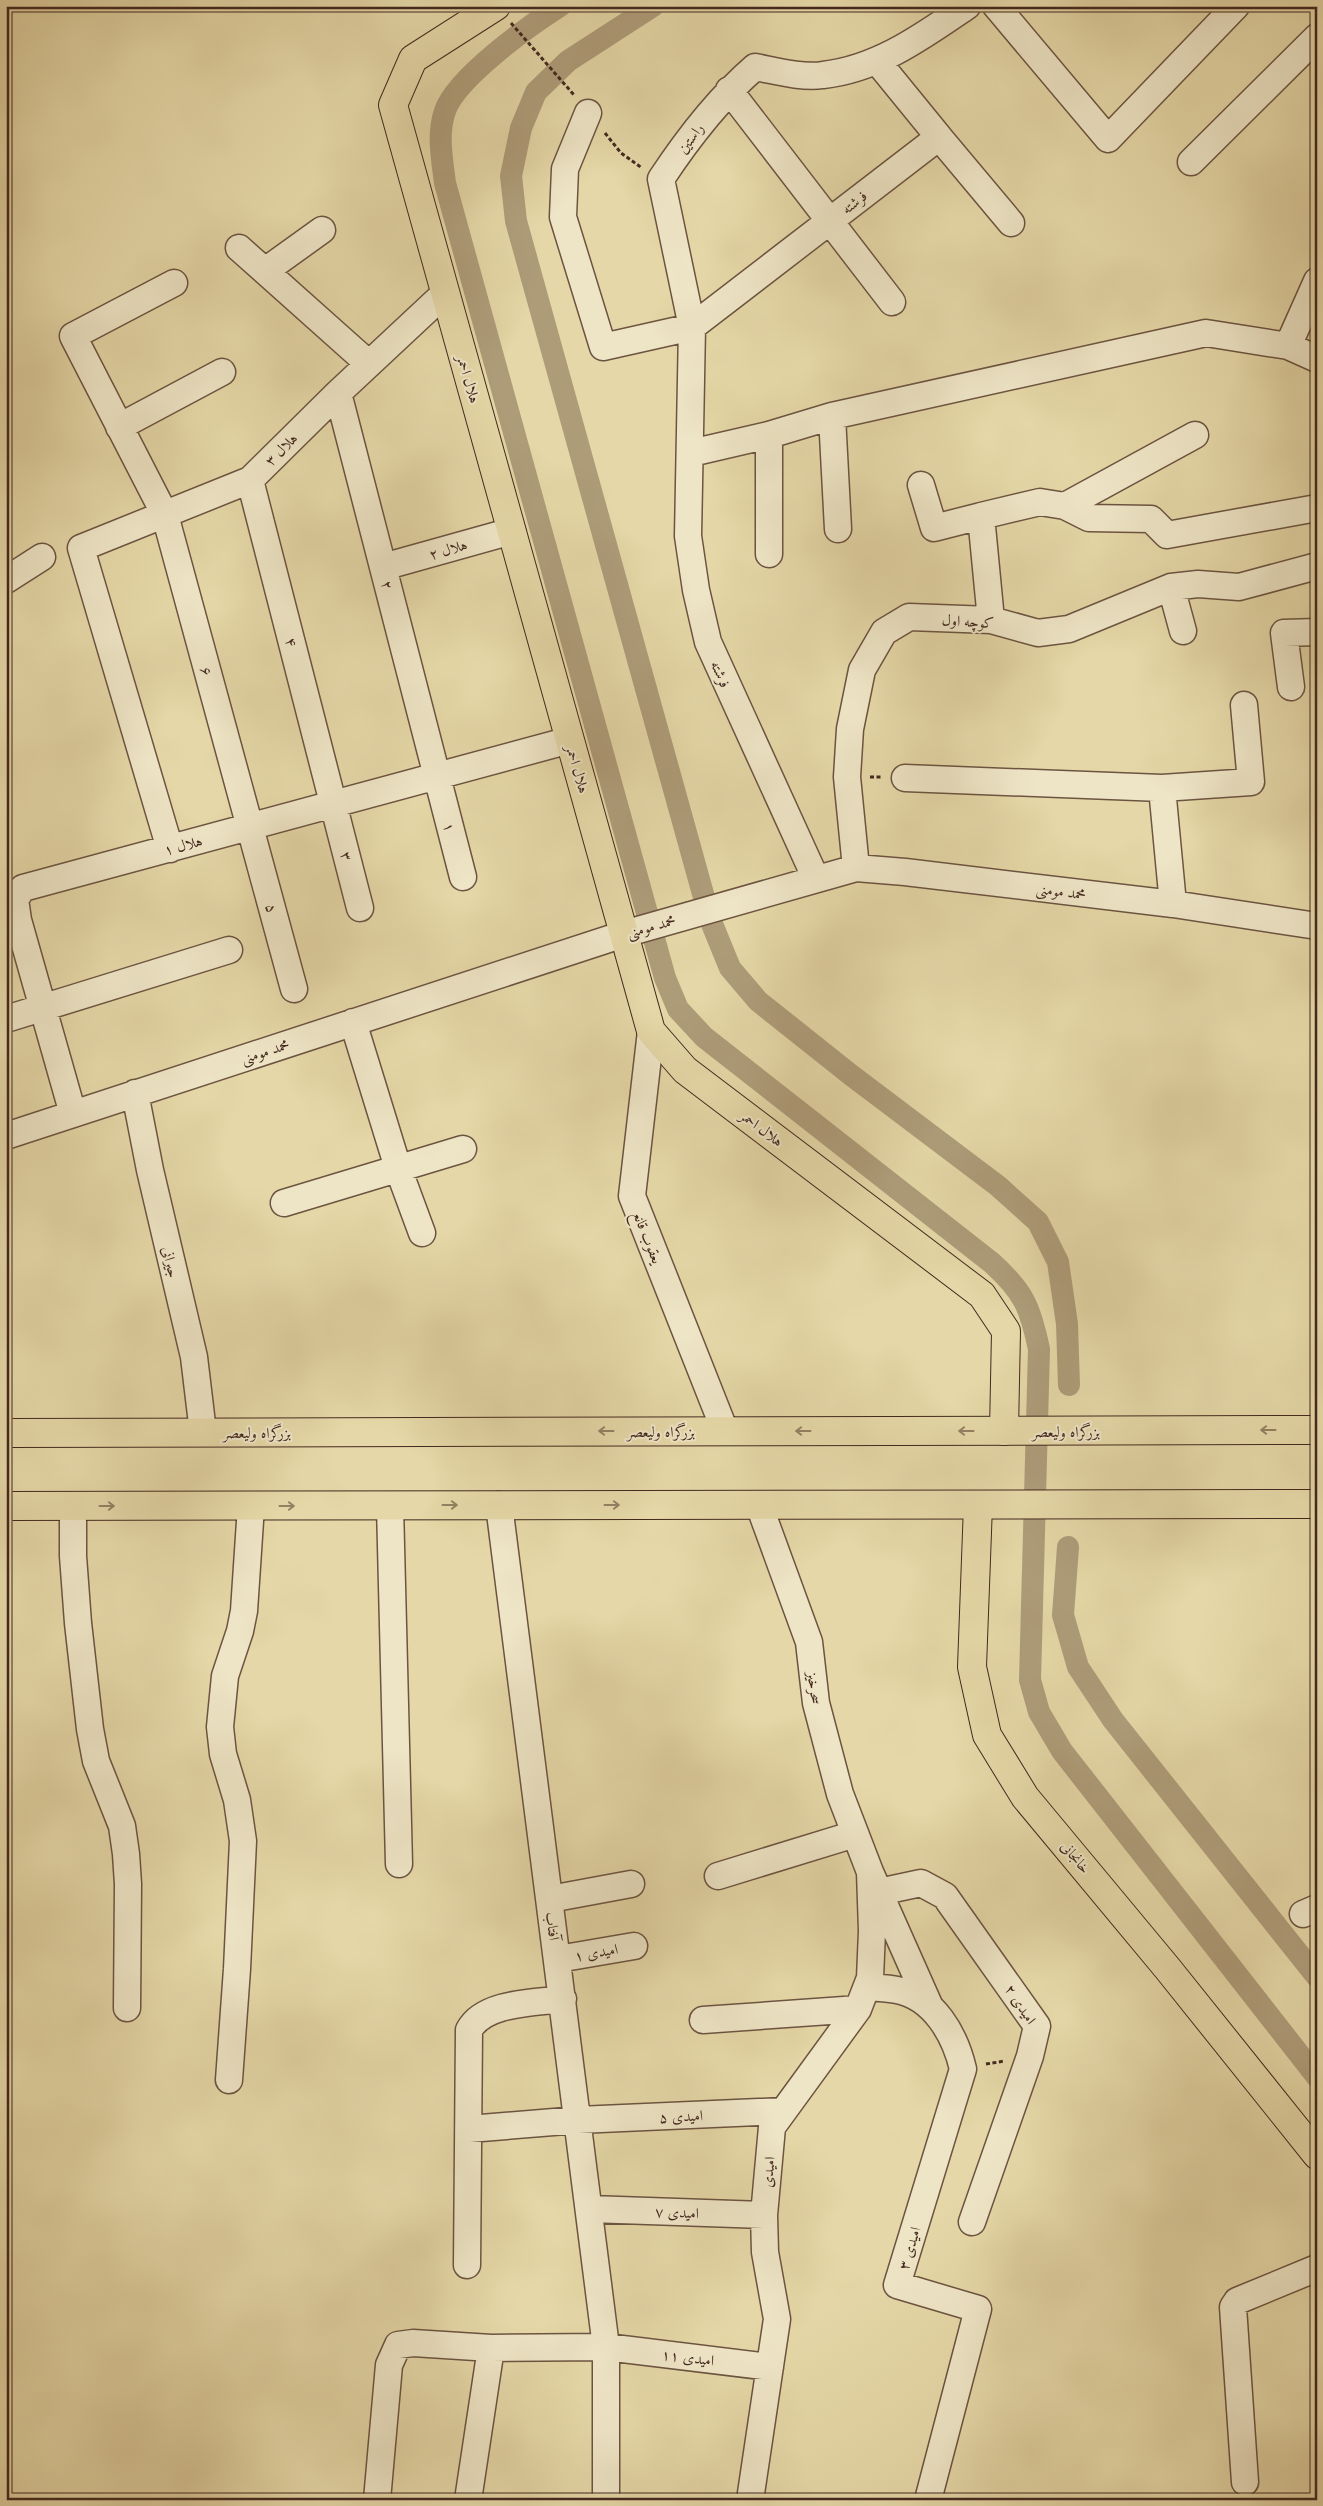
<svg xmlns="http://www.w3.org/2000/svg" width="1323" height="2506" viewBox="0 0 1323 2506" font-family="'Libre Caslon Text',Amiri,serif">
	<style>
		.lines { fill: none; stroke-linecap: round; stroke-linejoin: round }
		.canal { stroke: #ae9c79; stroke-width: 22 }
		.minor-casing { stroke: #6c5441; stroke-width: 29 }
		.major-casing { stroke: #43281f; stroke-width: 30 }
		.highway-casing { stroke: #43281f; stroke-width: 30 }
		.path { stroke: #43281f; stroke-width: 3; stroke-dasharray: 4 2.5; stroke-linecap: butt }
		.minor { stroke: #eee5c6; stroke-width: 26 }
		.major { stroke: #e5d7a7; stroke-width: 28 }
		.highway { stroke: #e5d7a7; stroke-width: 28 }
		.oneway { stroke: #948063 }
		.labels { text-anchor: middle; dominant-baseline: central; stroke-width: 4; stroke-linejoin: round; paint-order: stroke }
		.street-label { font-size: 15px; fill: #43281f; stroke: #eee5c6 }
	</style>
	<rect width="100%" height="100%" fill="#e5d7a7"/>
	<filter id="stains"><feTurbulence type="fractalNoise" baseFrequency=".004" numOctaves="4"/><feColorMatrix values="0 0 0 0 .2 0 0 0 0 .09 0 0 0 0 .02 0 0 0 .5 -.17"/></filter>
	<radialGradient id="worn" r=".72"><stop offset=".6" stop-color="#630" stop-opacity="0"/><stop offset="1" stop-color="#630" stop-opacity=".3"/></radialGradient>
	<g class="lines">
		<!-- canal -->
		<path class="canal" d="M 560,6 C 530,25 456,78 445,111 C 437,134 442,159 445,183 L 665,978 L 678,1009 L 704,1037 L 992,1263 C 1024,1292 1030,1307 1039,1349 L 1030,1680 L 1039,1712 L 1062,1751 L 1317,2077
			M 653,6 L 568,61 L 536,92 L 521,128 L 511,176 L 516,221 L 710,919 L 730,968 L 758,1001 L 851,1075 L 998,1186 L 1038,1222 L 1058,1262 L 1067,1324 L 1069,1385
			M 1068,1547 L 1063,1615 L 1078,1667 L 1113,1720 L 1317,1977"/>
		<!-- minor casing -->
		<g class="minor-casing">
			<path id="minor" d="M 996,6 L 1108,139 L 1236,6
				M 729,90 L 892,302
				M 588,113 L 565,169 L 563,217 L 603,347 L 692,327 L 939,137 L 877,61
				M 939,137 L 1011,223
				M 1191,162 L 1317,37
				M 239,248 L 369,364
				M 265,271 L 322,230
				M 174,283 L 73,336 L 165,515 L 294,989
				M 1288,346 L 1317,281
				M 338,393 L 463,877
				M 832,416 L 838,529
				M 119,427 L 222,372
				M 691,453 L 769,435 L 832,416 L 1206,333 L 1288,346 L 1317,359
				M 250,480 L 360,908
				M 921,485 L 934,528 L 981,516
				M 1065,506 L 1195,435
				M 769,554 L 769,435
				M 383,567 L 512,531
				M 6,580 L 42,557
				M 1171,587 L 1183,631
				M 991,620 L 981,516 L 1040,502 L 1065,506 L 1089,518 L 1151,519 L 1167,535 L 1317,508
				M 1291,687 L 1284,633 L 1317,632
				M 905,778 L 1162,788 L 1173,904
				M 1162,788 L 1251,782 L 1244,705
				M 170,849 L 81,548 L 250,480 L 338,393 L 445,293
				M 856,868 L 847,777 L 850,729 L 862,670 L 884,632 L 909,617 L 991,620 L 1038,633 L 1069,629 L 1171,587 L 1198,584 L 1239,587 L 1317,566
				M 816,879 L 708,642 L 696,590 L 688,536 L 692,327 L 661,179 C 688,138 717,100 755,67 C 776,71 802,78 823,75 C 878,69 923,36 967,6
				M 6,1019 L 229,950
				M 353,1022 L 398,1168 L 422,1233
				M 651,1031 L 632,1196 L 725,1431
				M 135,1093 L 150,1170 L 194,1357 L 203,1432
				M 73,1114 L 18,920 L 15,899 L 23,888 L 570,740
				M 6,1136 L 624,934 L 856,868 L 905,872 L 1173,904 L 1317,926
				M 284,1203 L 463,1149
				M 499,1505 L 606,2347 L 606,2500
				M 759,1505 L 809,1642 L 816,1703 L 840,1794 L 870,1872 L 930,2007
				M 73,1506 L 73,1556 L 78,1623 L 90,1729 L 96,1761 L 122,1826 L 126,1854 L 128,1884 L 127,2008
				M 390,1506 L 399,1864
				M 718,1876 L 855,1834
				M 879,1892 L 921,1883 L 945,1896 L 1037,2026 L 1030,2056 L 972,2222
				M 550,1899 L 631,1884
				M 1303,1914 L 1317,1908
				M 558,1959 L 634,1946
				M 867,1987 C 877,1988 887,1988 897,1990 C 934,1997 955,2035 963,2069 L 897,2285 L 978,2309 L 928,2500
				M 703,2020 L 858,2009
				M 229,2080 L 237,1969 L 243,1841 L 237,1800 L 223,1754 L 220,1727 L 225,1676 L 240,1631 L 244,1611 L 251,1506
				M 469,2129 L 578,2120 L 783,2111
				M 590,2209 L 764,2215
				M 467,2265 L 469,2030 C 484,2002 534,2003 563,1999
				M 1245,2482 L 1233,2307 L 1237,2301 L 1317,2268
				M 377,2500 L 389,2365 L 398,2345 L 413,2343 L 491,2348 L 606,2347 L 770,2367
				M 468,2500 L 491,2348
				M 750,2500 L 777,2319 L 765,2252 L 764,2215 L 772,2127 L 858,2009 L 870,1978 L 872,1931 L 870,1872"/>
		</g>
		<!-- major casing -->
		<g class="major-casing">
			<path id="major" d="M 496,6 L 413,59 L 393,105 L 651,1031 L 685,1070 L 982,1295 L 1006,1331 L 1004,1431
				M 978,1505 L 972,1667 L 987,1735 L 1025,1797 L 1168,1969 L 1317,2155"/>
		</g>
		<!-- highway casing -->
		<g class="highway-casing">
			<path id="highway" d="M 6,1433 L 1317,1430
				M 6,1506 L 1317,1504"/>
		</g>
		<!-- path -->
		<path class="path" d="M 511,23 L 574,95
			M 605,133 L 621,153 L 642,168
			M 870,777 L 883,777
			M 986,2064 L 1005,2061"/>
		<!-- minor -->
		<use href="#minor" class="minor"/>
		<!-- major -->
		<use href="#major" class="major"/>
		<!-- highway -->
		<use href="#highway" class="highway"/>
	</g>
	<!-- one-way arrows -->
	<defs><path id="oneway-shaft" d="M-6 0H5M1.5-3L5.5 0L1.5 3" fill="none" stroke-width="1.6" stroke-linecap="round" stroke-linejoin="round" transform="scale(1.25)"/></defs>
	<g class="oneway">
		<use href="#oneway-shaft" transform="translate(1268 1430) rotate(180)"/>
		<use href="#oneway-shaft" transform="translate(606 1431) rotate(180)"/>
		<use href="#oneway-shaft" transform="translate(803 1431) rotate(180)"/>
		<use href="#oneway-shaft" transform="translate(966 1431) rotate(180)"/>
		<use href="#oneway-shaft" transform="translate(450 1505)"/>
		<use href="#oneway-shaft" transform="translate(612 1505)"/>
		<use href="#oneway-shaft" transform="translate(107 1506)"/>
		<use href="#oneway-shaft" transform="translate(287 1506)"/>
	</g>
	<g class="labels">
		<!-- street labels -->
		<g class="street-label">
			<text transform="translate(690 138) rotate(-53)">راستین</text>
			<text transform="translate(854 202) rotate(-38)">فرشته</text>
			<text transform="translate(469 379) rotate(74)">هلال احمر</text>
			<text transform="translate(281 449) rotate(-45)">هلال ۳</text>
			<text transform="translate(448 549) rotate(-16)">هلال ۲</text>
			<text transform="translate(388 585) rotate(76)">۲</text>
			<text transform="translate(968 621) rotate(4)">کوچه اول</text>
			<text transform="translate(292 642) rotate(76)">۴</text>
			<text transform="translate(207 671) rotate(75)">۶</text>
			<text transform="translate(721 674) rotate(67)">فرشته</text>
			<text transform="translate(578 769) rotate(74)">هلال احمر</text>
			<text transform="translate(450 827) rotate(76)">۱</text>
			<text transform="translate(183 845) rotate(-15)">هلال ۱</text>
			<text transform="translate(347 856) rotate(75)">۳</text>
			<text transform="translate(1061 891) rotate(7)">محمد مومنی</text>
			<text transform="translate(272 908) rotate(75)">۵</text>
			<text transform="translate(651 926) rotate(-16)">محمد مومنی</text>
			<text transform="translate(265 1051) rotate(-18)">محمد مومنی</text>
			<text transform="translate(762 1128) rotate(37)">هلال احمر</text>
			<text transform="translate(648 1237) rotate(68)">یعقوب قانع</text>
			<text transform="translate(171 1262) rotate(77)">جیرانی</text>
			<text x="661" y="1431">بزرگراه ولیعصر</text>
			<text x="1066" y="1431">بزرگراه ولیعصر</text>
			<text x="257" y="1432">بزرگراه ولیعصر</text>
			<text transform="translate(815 1688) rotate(82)">سحرخیز</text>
			<text transform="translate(1076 1857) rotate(50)">خانجانی</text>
			<text transform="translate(553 1926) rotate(83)">آفتاب</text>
			<text transform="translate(596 1952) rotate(-10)">امیدی ۱</text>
			<text transform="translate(1021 2004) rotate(57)">امیدی ۲</text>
			<text transform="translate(681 2116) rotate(-3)">امیدی ۵</text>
			<text transform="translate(768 2172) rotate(-85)">امیدی</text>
			<text transform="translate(677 2212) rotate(2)">امیدی ۷</text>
			<text transform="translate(909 2248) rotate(-73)">امیدی ۳</text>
			<text transform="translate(688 2357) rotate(7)">امیدی ۱۱</text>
		</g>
	</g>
	<!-- margin -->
	<rect width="1323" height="2506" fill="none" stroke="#e5d7a7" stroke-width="25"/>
	<rect x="8" y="8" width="1308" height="2491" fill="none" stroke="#43281f" stroke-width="2.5"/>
	<rect x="12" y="12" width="1298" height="2481" fill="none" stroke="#43281f"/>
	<rect width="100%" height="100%" filter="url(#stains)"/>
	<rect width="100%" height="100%" fill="url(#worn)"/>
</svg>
